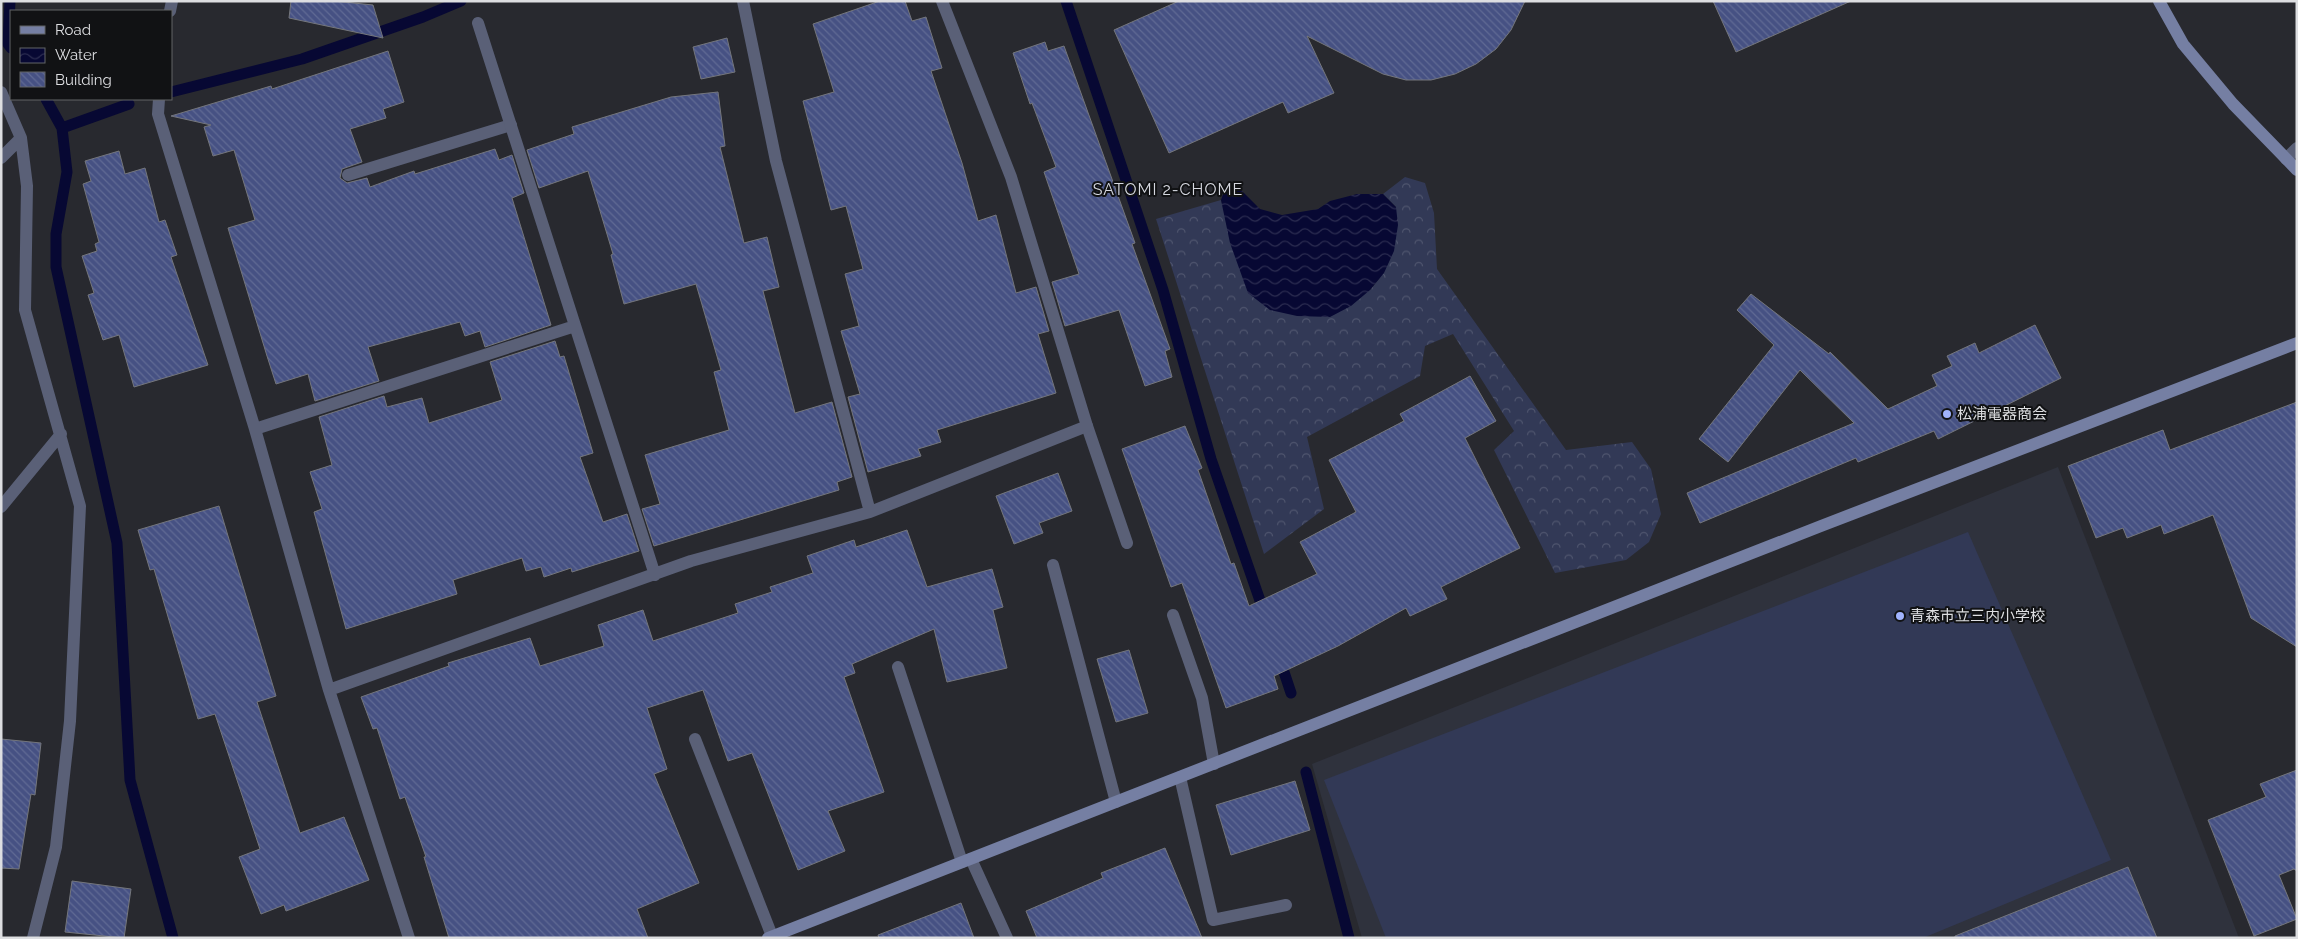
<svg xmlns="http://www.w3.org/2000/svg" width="2298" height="939" viewBox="0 0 2298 939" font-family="Raleway,'Noto Sans JP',sans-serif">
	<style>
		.built { fill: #2f323d }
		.grass { fill: #323956 }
		.forest { fill: url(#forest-crowns) }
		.water { fill: url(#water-waves) }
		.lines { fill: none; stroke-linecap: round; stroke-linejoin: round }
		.stream { stroke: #070833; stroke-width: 11 }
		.building { fill: url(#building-back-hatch); stroke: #74767c }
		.lane { stroke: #5a6077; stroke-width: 12 }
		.street { stroke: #5a6077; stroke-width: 12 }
		.secondary { stroke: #757fa3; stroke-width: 12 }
		.poi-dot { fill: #a1b3fd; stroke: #111214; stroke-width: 2 }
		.labels { text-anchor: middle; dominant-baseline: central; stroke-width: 4; stroke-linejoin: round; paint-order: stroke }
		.poi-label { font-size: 15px; fill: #dddee1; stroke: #111214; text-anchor: start }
		.neighbourhood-label { font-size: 16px; letter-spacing: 1px; fill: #d6d8e0; stroke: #111214 }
	</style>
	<defs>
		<pattern id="forest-crowns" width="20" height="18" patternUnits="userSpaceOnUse" patternTransform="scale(1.25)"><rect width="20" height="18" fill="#323956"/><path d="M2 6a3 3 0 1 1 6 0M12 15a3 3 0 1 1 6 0" fill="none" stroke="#4f556e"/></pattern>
		<pattern id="water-waves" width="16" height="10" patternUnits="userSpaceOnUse" patternTransform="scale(1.25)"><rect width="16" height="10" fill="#070833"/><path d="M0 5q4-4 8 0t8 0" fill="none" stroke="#2b2c50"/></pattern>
		<pattern id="building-back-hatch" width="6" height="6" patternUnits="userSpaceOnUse" patternTransform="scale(1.25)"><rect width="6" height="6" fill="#465183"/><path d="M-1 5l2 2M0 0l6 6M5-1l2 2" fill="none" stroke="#606a94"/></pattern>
	</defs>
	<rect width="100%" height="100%" fill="#28292f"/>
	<!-- built -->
	<path class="built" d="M 2058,467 L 2239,938 L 1362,938 L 1312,764 Z"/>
	<!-- grass -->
	<path class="grass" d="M 1968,532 L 2111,860 L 1923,938 L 1386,938 L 1324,780 Z"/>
	<!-- forest -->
	<path class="forest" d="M 1405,177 L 1425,183 L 1434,213 L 1437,269 L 1566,450 L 1632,442 L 1651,469 L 1661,514 L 1649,542 L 1626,560 L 1555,573 L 1494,450 L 1514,431 L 1453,334 L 1425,346 L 1420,376 L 1307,437 L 1324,509 L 1264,554 L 1156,219 L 1221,200 L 1226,217 L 1370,290 C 1396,260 1394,245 1396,207 L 1383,194 Z"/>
	<!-- water -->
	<path class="water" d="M 1226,186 L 1240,189 L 1260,209 L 1282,215 L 1318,209 L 1330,201 L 1357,194 L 1383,194 L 1396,207 L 1398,225 L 1394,251 L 1384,273 L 1370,290 L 1351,306 L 1330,317 L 1297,316 L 1270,310 L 1248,293 L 1230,243 L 1221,200 Z"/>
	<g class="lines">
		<!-- stream -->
		<path class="stream" d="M 10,1 L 8,44 L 11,48
			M 1066,1 L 1163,290 L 1211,459 L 1265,615
			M 171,92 L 302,59 L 423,17 L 461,1
			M 46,99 L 62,128 L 67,172 L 56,234 L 56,267 L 117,543 L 130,780 L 173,938
			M 62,128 L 129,104
			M 1279,657 L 1291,693
			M 1306,772 L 1349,938"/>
	</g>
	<!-- building -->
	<path class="building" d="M 291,1 L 334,1 L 373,5 L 383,38 L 289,18 Z
		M 880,1 L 905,1 L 912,21 L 926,17 L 942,68 L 931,71 L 962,163 L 978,221 L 996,215 L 1016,293 L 1036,287 L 1049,331 L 1038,334 L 1056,393 L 937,430 L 941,442 L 918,449 L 921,456 L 868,472 L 848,397 L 860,394 L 841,331 L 859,326 L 845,274 L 863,269 L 846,206 L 831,210 L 803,101 L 834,92 L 813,24 Z
		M 1179,1 L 1525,1 L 1511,30 L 1496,49 L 1476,64 L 1455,74 L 1431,80 L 1406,80 L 1383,74 L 1307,36 L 1334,93 L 1288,113 L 1283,102 L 1169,153 L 1114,30 Z
		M 1713,1 L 1851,1 L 1736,52 Z
		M 727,38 L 735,72 L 701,79 L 693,47 Z
		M 1045,42 L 1048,51 L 1064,46 L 1135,243 L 1132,244 L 1170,349 L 1165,351 L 1172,377 L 1145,386 L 1119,310 L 1065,326 L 1052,282 L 1079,274 L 1044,172 L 1056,167 L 1032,103 L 1030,104 L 1013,53 Z
		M 388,51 L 404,102 L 383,109 L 386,118 L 350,129 L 362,162 L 342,169 L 340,178 L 347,183 L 367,178 L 370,187 L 414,171 L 415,174 L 495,149 L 499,160 L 512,155 L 524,193 L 512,198 L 551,325 L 485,347 L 480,331 L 465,336 L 460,322 L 368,347 L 379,381 L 315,401 L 308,374 L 276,384 L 267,356 L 228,228 L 255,220 L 234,150 L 213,156 L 204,127 L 211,125 L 171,116 L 271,86 L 272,89 Z
		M 718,92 L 725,146 L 720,147 L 744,243 L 767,237 L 779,287 L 763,291 L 795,413 L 832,402 L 852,477 L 837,482 L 839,490 L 654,546 L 642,509 L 660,504 L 645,455 L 729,430 L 714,372 L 721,370 L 696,284 L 624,304 L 611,255 L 613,254 L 588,171 L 539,188 L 527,150 L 574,134 L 572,127 L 671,97 Z
		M 119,151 L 125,174 L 145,168 L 159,222 L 165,220 L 177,255 L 171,257 L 208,365 L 134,387 L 119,335 L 103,340 L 88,295 L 94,293 L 82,256 L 97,251 L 95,244 L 99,242 L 83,184 L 91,181 L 85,161 Z
		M 1751,294 L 1829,354 L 1830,352 L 1888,409 L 1937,386 L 1932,375 L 1952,366 L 1947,356 L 1975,343 L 1979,353 L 2035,325 L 2061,378 L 1938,439 L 1934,431 L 1858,462 L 1856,458 L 1700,523 L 1687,493 L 1854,423 L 1800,370 L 1728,462 L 1699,439 L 1774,345 L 1737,310 Z
		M 555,341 L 560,357 L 564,356 L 593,453 L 580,457 L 603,522 L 627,514 L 639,551 L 572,572 L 571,568 L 544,577 L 541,567 L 526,571 L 522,558 L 453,580 L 457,594 L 346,629 L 314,512 L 322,509 L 310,472 L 332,465 L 319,417 L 384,396 L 387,407 L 422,398 L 429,423 L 502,400 L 490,362 Z
		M 1470,376 L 1496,421 L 1465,438 L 1520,548 L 1441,587 L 1447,599 L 1410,616 L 1406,608 L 1338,646 L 1274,676 L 1278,689 L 1226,708 L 1182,583 L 1171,587 L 1122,449 L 1185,426 L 1202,468 L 1198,470 L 1231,564 L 1234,563 L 1249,606 L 1317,574 L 1300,542 L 1356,512 L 1329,460 L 1404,421 L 1400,414 Z
		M 2297,402 L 2297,647 L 2251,618 L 2213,515 L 2164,534 L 2161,525 L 2127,538 L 2123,528 L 2096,538 L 2068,466 L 2163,430 L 2170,450 Z
		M 1058,473 L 1072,511 L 1039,523 L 1043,533 L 1014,544 L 996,496 Z
		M 219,506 L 276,696 L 257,702 L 300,833 L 344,817 L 369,880 L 286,911 L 284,905 L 261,914 L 239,857 L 260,849 L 215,714 L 198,719 L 154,569 L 150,570 L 138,530 Z
		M 907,530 L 927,587 L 992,569 L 1003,607 L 993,610 L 1007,668 L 947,682 L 934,629 L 852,664 L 855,673 L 844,677 L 884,792 L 828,811 L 845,851 L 798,870 L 752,753 L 728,761 L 703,690 L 647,708 L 667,769 L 654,774 L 699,883 L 637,909 L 648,938 L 449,938 L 424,857 L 426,857 L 405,797 L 400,799 L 377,728 L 373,729 L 361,697 L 449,666 L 448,663 L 530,638 L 540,666 L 604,646 L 598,625 L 643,610 L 653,641 L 738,613 L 735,604 L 772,592 L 770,587 L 813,573 L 807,556 L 854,540 L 856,547 Z
		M 1129,650 L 1148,713 L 1116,722 L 1097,659 Z
		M 1,739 L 41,743 L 35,795 L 31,794 L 19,869 L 1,868 Z
		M 2297,770 L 2297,871 L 2294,869 L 2279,875 L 2297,919 L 2254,936 L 2208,820 L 2266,797 L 2260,784 Z
		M 1295,781 L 1310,830 L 1231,855 L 1216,805 Z
		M 1165,848 L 1202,938 L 1037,938 L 1026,911 L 1103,878 L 1101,873 Z
		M 2128,867 L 2157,938 L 1955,938 L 1955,936 Z
		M 72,881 L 131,889 L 124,938 L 65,932 Z
		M 961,903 L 974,938 L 879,938 L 878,935 Z"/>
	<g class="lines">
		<!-- lane -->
		<path class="lane" d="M 348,175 L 511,125
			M 1087,426 L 1127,543
			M 1053,565 L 1116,802
			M 1173,615 L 1202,698 L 1214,764
			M 898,667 L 962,862
			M 695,739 L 772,936
			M 1180,777 L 1213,920 L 1286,905"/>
		<!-- street -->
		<path class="street" d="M 743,1 L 776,161 L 870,512
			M 170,11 L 172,1
			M 478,23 L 655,575
			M 1,92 L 21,138 L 27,186 L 25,310 L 80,506 L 70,721 L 56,847 L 33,938
			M 159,99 L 158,114 L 255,429 L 329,690 L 409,938
			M 1,158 L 21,138
			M 2286,159 L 2297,148
			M 255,429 L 575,326
			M 1,507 L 61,434
			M 329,690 L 691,561 L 870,512 L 1087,426 L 1011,177 L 942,1
			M 971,859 L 1007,938"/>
		<!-- secondary -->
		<path class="secondary" d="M 2159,1 L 2183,44 L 2233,104 L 2297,170
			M 768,938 L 1821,526 L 2297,343"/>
	</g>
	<!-- markers -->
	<g class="poi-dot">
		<circle cx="1947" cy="414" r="5"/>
		<circle cx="1900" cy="616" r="5"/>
	</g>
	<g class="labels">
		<!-- poi labels -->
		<g class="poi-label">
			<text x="1957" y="414">松浦電器商会</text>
			<text x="1910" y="616">青森市立三内小学校</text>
		</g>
		<!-- neighbourhood labels -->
		<g class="neighbourhood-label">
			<text x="1168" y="189">SATOMI 2-CHOME</text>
		</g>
	</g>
	<!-- border -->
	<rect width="2298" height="939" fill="none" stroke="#dddee1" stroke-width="5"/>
	<!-- legend -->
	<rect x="10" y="10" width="162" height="90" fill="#111214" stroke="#636466"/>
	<rect x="20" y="26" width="25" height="8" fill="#757fa3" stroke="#636466"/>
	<text x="55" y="35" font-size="15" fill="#dddee1">Road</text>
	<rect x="20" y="48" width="25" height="15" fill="url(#water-waves)" stroke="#636466"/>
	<text x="55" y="60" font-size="15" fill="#dddee1">Water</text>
	<rect x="20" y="72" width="25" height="15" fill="url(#building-back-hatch)" stroke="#636466"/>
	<text x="55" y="85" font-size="15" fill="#dddee1">Building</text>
</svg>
